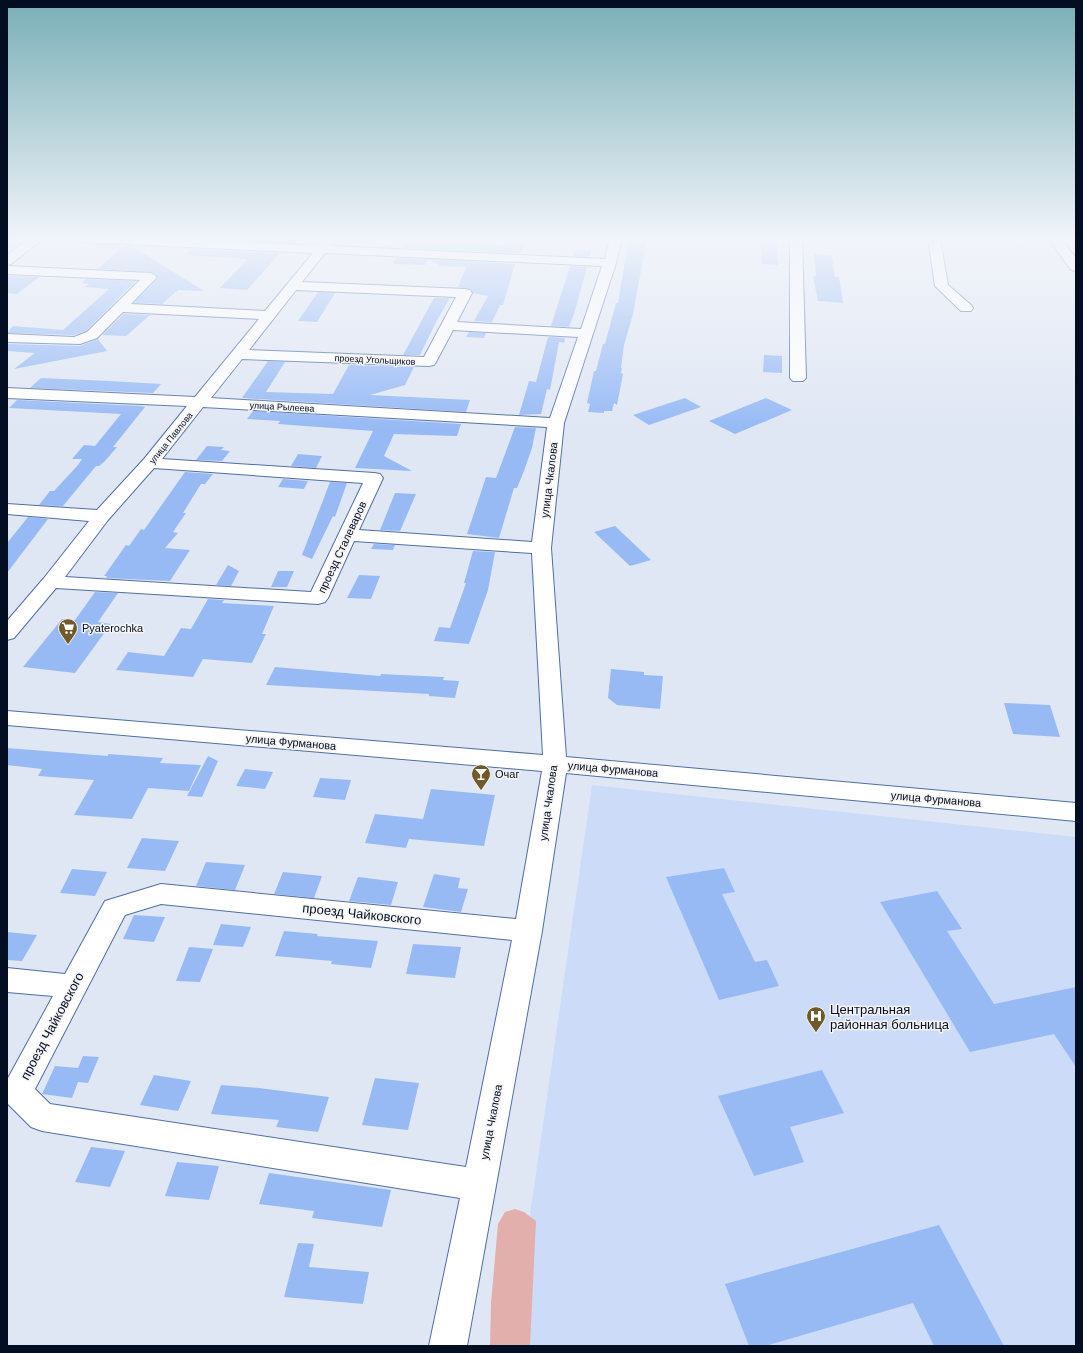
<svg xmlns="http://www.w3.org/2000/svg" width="1083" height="1353" viewBox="0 0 1083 1353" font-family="Arial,sans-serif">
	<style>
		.built { fill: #ccdcf8 }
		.green { fill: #e3afad }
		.building { fill: #97baf5 }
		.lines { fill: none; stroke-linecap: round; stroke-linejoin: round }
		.minor-casing { stroke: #4f6ea4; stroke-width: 2 }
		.minor { fill: #fff; fill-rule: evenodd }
		.labels { text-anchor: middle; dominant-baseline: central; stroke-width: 3; stroke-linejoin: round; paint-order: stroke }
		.far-street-label { font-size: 9px; fill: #040e23; stroke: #f4f4f4 }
		.street-label { font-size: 11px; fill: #040e23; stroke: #f4f4f4 }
		.poi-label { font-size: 11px; fill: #040e23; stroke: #f4f4f4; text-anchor: start }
		.near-street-label { font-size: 13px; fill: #040e23; stroke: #f4f4f4 }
		.near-poi-label { font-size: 13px; fill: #040e23; stroke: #f4f4f4; text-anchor: start }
	</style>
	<rect width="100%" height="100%" fill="#e0e7f4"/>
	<!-- built -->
	<path class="built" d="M 592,785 L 1076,837 L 1076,1346 L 511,1346 Z"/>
	<!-- green -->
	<path class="green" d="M 515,1209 L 524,1212 L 536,1221 L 530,1346 L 490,1346 L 491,1303 L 498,1224 L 505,1212 Z"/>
	<!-- building -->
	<path class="building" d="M 204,238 L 291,238 L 287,243 Z
		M 506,238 L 528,238 L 520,253 L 404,248 L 406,246 L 401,243 L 503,244 Z
		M 629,238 L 647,238 L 633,314 L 624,345 L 621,368 L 622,368 L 621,373 L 623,374 L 617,405 L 614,403 L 612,411 L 604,411 L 604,413 L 588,412 L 590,404 L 587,403 L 594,371 L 596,371 L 603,344 L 605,344 L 616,303 L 618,303 Z
		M 760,238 L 777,238 L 778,265 L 762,264 Z
		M 123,246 L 132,246 L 204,291 L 178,290 L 162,304 L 134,303 L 158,278 L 158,276 L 151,272 L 98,269 Z
		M 192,249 L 280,253 L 247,290 L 220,288 L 248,259 L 185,255 Z
		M 575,250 L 591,251 L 589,257 L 573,256 Z
		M 814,254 L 832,255 L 835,277 L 839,277 L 843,303 L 818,301 L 813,276 L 816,276 Z
		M 397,258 L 428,259 L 425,265 L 393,264 Z
		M 429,259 L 515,264 L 503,305 L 500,305 L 492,322 L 474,321 L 488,296 L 473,293 L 470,289 L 458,287 L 466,267 L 441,266 Z
		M 570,266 L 587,267 L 574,314 L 569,327 L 551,326 Z
		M 7,276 L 8,276 L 39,277 L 17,294 L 7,293 Z
		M 86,279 L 136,281 L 86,331 L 74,335 L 7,333 L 13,326 L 63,330 L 109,289 L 85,287 L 89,284 L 82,283 Z
		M 318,292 L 335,293 L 317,322 L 298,321 Z
		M 434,298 L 450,298 L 436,322 L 420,355 L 403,355 Z
		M 124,314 L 150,315 L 126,336 L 102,335 Z
		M 469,332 L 486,333 L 484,338 L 466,337 Z
		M 548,337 L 565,338 L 564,343 L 559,342 L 550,390 L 547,389 L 541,414 L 519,415 L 529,381 L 536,382 Z
		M 98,339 L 107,351 L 14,369 L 35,353 L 7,351 L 7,344 L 80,346 Z
		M 764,355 L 782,356 L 782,373 L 763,372 Z
		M 268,361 L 285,362 L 266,392 L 333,394 L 349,365 L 414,367 L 405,385 L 370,395 L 470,400 L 466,412 L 242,398 Z
		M 41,378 L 109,381 L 161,384 L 153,393 L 30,388 Z
		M 685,398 L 701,407 L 649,425 L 633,415 Z
		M 766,398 L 792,410 L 735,434 L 709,421 Z
		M 17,400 L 142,406 L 145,407 L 113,447 L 117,447 L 105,461 L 99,466 L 96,466 L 63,506 L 58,506 L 39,505 L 50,491 L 54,491 L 78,465 L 82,459 L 72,459 L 84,445 L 95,446 L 121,414 L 9,408 Z
		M 253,411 L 461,424 L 457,436 L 454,436 L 394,434 L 384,456 L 412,471 L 355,468 L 373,431 L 278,424 L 280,421 L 247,419 Z
		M 515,427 L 536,428 L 532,448 L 524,471 L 517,488 L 514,488 L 499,538 L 467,534 L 486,477 L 496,478 Z
		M 207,446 L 224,447 L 221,450 L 230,451 L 222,461 L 196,460 Z
		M 298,454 L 322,456 L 316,468 L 291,466 Z
		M 185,472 L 213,474 L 205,484 L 201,484 L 183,513 L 186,513 L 173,532 L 178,533 L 165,548 L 190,550 L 170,581 L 106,578 L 107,576 L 104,576 L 126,545 L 129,546 L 141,529 L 144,530 Z
		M 283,479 L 308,481 L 304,489 L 278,487 Z
		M 330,482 L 347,483 L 335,517 L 333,516 L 312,559 L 302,555 Z
		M 395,493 L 416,494 L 400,531 L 380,530 Z
		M 28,517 L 48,519 L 7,573 L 7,543 Z
		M 615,526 L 651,560 L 630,566 L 594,532 Z
		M 374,544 L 395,545 L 393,550 L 371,549 Z
		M 473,551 L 495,552 L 488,590 L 469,644 L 434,641 L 439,627 L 450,628 L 466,583 L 464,583 Z
		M 228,565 L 239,571 L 231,586 L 216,585 Z
		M 278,571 L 294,571 L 287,587 L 271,587 Z
		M 359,575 L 380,576 L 371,599 L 347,598 Z
		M 95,592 L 118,593 L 98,622 L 111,624 L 75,673 L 23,667 L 62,619 L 75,620 Z
		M 208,599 L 224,600 L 222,603 L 274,606 L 262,634 L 266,634 L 252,663 L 203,659 L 193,677 L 116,670 L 128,652 L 164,656 L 181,628 L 191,629 Z
		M 275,667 L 380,676 L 381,674 L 444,677 L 443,680 L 459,681 L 455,698 L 429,696 L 429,694 L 266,685 Z
		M 611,669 L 644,672 L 644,675 L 663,676 L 660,709 L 617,705 L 608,698 Z
		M 1004,703 L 1050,705 L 1060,737 L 1013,734 Z
		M 7,748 L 108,756 L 108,754 L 163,758 L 160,763 L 201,765 L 189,791 L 148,788 L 132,819 L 74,815 L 94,780 L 38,776 L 42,769 L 7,765 Z
		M 208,756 L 218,761 L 202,797 L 187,796 Z
		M 245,769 L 273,772 L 265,789 L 236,786 Z
		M 320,778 L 351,780 L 345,800 L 313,797 Z
		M 431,789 L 495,795 L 484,846 L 409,839 L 406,848 L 365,843 L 375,814 L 423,819 Z
		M 142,838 L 179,841 L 165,871 L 127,868 Z
		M 206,862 L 245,865 L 235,890 L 196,886 Z
		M 724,868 L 735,892 L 722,894 L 755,962 L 767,960 L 779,986 L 719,1000 L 666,877 Z
		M 72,869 L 107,872 L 95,896 L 60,893 Z
		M 283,872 L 322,876 L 314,898 L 274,894 Z
		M 434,874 L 460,878 L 458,888 L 468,889 L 461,912 L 423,907 Z
		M 358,877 L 398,882 L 391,905 L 349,901 Z
		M 937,891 L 962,929 L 947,931 L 994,1004 L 1076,987 L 1076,1067 L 1054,1034 L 970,1052 L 880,902 Z
		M 134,915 L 165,917 L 154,942 L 123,939 Z
		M 221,924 L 251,927 L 243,947 L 213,945 Z
		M 284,931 L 318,934 L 317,936 L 378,941 L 371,968 L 331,964 L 332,961 L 275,956 Z
		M 7,932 L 37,935 L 22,961 L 7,960 Z
		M 413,944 L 461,947 L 455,978 L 406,974 Z
		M 189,947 L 213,949 L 200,982 L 176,981 Z
		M 83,1056 L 99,1057 L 88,1083 L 78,1082 L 72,1098 L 42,1094 L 55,1066 L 78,1068 Z
		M 822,1070 L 844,1113 L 790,1127 L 804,1162 L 754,1176 L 718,1096 Z
		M 154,1075 L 191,1081 L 178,1111 L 140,1105 Z
		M 375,1078 L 419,1083 L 408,1130 L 362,1125 Z
		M 221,1085 L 259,1088 L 329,1097 L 318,1132 L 276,1127 L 279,1120 L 211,1114 Z
		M 91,1147 L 125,1151 L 110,1187 L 75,1182 Z
		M 177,1162 L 219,1166 L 209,1200 L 165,1196 Z
		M 269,1173 L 391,1190 L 382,1227 L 312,1218 L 314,1211 L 259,1204 Z
		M 939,1225 L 1004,1346 L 934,1346 L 913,1303 L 765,1346 L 749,1346 L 725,1284 Z
		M 298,1243 L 314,1244 L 309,1267 L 369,1272 L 363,1304 L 284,1297 Z"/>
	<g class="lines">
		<!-- minor casing -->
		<g class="minor-casing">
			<path id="minor" d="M 30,238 L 44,238 L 11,264 L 7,265 L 7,255 Z
				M 73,238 L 159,238 L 319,246 L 324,239 L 328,238 L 334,242 L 331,246 L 605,259 L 610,238 L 622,238 L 616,263 L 564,423 L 551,548 L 566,757 L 1076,803 L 1076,821 L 566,773 L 542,931 L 467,1346 L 429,1346 L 460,1198 L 42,1131 L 31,1127 L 7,1103 L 7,1080 L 53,996 L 7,992 L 7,968 L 65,974 L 105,901 L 161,884 L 516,919 L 542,771 L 7,725 L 7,711 L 543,755 L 532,553 L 354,541 L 328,598 L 325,602 L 318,604 L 56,588 L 14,638 L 7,640 L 7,621 L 44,578 L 89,521 L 7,514 L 7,504 L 97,510 L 144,459 L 187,406 L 7,398 L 7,388 L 195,397 L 259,319 L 123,312 L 97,338 L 80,344 L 7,342 L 7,334 L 74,337 L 87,332 L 140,280 L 7,274 L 7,266 L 151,273 L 157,277 L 131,304 L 265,311 L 313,253 L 79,242 ZM 325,253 L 602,266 L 581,329 L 457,322 L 472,293 L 470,290 L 465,289 L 302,282 ZM 296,290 L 456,297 L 424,357 L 249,350 ZM 453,330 L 578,337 L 550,418 L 211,398 L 242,359 L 429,366 L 434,365 L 436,362 ZM 203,407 L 547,427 L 532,542 L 359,530 L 383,478 L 380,474 L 374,473 L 162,459 ZM 154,468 L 363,483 L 311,592 L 65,577 L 108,520 ZM 161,904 L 512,940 L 466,1167 L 50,1104 L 35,1089 L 125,915 Z
				M 790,238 L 802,238 L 806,378 L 803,381 L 793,381 L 790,378 Z
				M 928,238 L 940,238 L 948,285 L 971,305 L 973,308 L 971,311 L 961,311 L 935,286 Z
				M 1048,238 L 1060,238 L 1076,258 L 1076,271 L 1071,270 Z"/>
		</g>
		<!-- minor -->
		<use href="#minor" class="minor"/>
	</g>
	<!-- sky -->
	<linearGradient id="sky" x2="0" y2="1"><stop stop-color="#79aeb6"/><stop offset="0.56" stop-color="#f1f4fa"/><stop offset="1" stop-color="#f1f4fa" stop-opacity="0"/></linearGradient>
	<rect width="1083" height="428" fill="url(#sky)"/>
	<!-- icons -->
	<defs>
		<g id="supermarket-pin" transform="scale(1)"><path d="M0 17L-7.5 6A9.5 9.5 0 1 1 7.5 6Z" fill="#72592a" stroke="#f4f4f4"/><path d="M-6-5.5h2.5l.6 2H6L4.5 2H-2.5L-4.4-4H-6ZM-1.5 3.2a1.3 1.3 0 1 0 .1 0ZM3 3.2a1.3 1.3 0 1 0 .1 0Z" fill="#fff"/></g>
		<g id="bar-pin" transform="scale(1)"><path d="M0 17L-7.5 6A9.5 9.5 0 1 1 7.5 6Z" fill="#72592a" stroke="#f4f4f4"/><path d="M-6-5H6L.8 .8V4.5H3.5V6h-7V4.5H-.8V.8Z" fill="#fff"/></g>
		<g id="hospital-pin" transform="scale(1)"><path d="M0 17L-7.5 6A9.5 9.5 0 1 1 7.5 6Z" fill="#72592a" stroke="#f4f4f4"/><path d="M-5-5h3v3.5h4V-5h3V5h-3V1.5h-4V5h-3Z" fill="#fff"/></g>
	</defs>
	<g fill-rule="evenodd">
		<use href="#supermarket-pin" x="68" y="628"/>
		<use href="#bar-pin" x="481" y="774"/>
		<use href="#hospital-pin" x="816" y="1016"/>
	</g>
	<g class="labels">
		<!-- far-street labels -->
		<g class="far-street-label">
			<text transform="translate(375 360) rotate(3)">проезд Угольщиков</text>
			<text transform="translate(282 407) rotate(3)">улица Рылеева</text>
			<text transform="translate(171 438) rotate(-51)">улица Павлова</text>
		</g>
		<!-- street labels -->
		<g class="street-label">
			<text transform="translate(549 480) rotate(-83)">улица Чкалова</text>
			<text transform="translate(342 547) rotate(-65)">проезд Сталеваров</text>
			<text transform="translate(291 742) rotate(5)">улица Фурманова</text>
			<text transform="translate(613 769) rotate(5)">улица Фурманова</text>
			<text transform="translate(936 799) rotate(5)">улица Фурманова</text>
			<text transform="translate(548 803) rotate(-82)">улица Чкалова</text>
			<text transform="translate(491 1122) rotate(-79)">улица Чкалова</text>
		</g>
		<!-- poi labels -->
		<g class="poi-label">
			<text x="82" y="628">Pyaterochka</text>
			<text x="495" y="774">Очаг</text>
		</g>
		<!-- near-street labels -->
		<g class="near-street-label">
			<text transform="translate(362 914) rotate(6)">проезд Чайковского</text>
			<text transform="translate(52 1026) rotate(-62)">проезд Чайковского</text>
		</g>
		<!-- near-poi labels -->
		<g class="near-poi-label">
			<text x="830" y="1009">Центральная<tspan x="830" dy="15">районная больница</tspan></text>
		</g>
	</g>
	<!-- border -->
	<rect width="1083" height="1353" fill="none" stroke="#040e23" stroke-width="16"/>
</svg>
